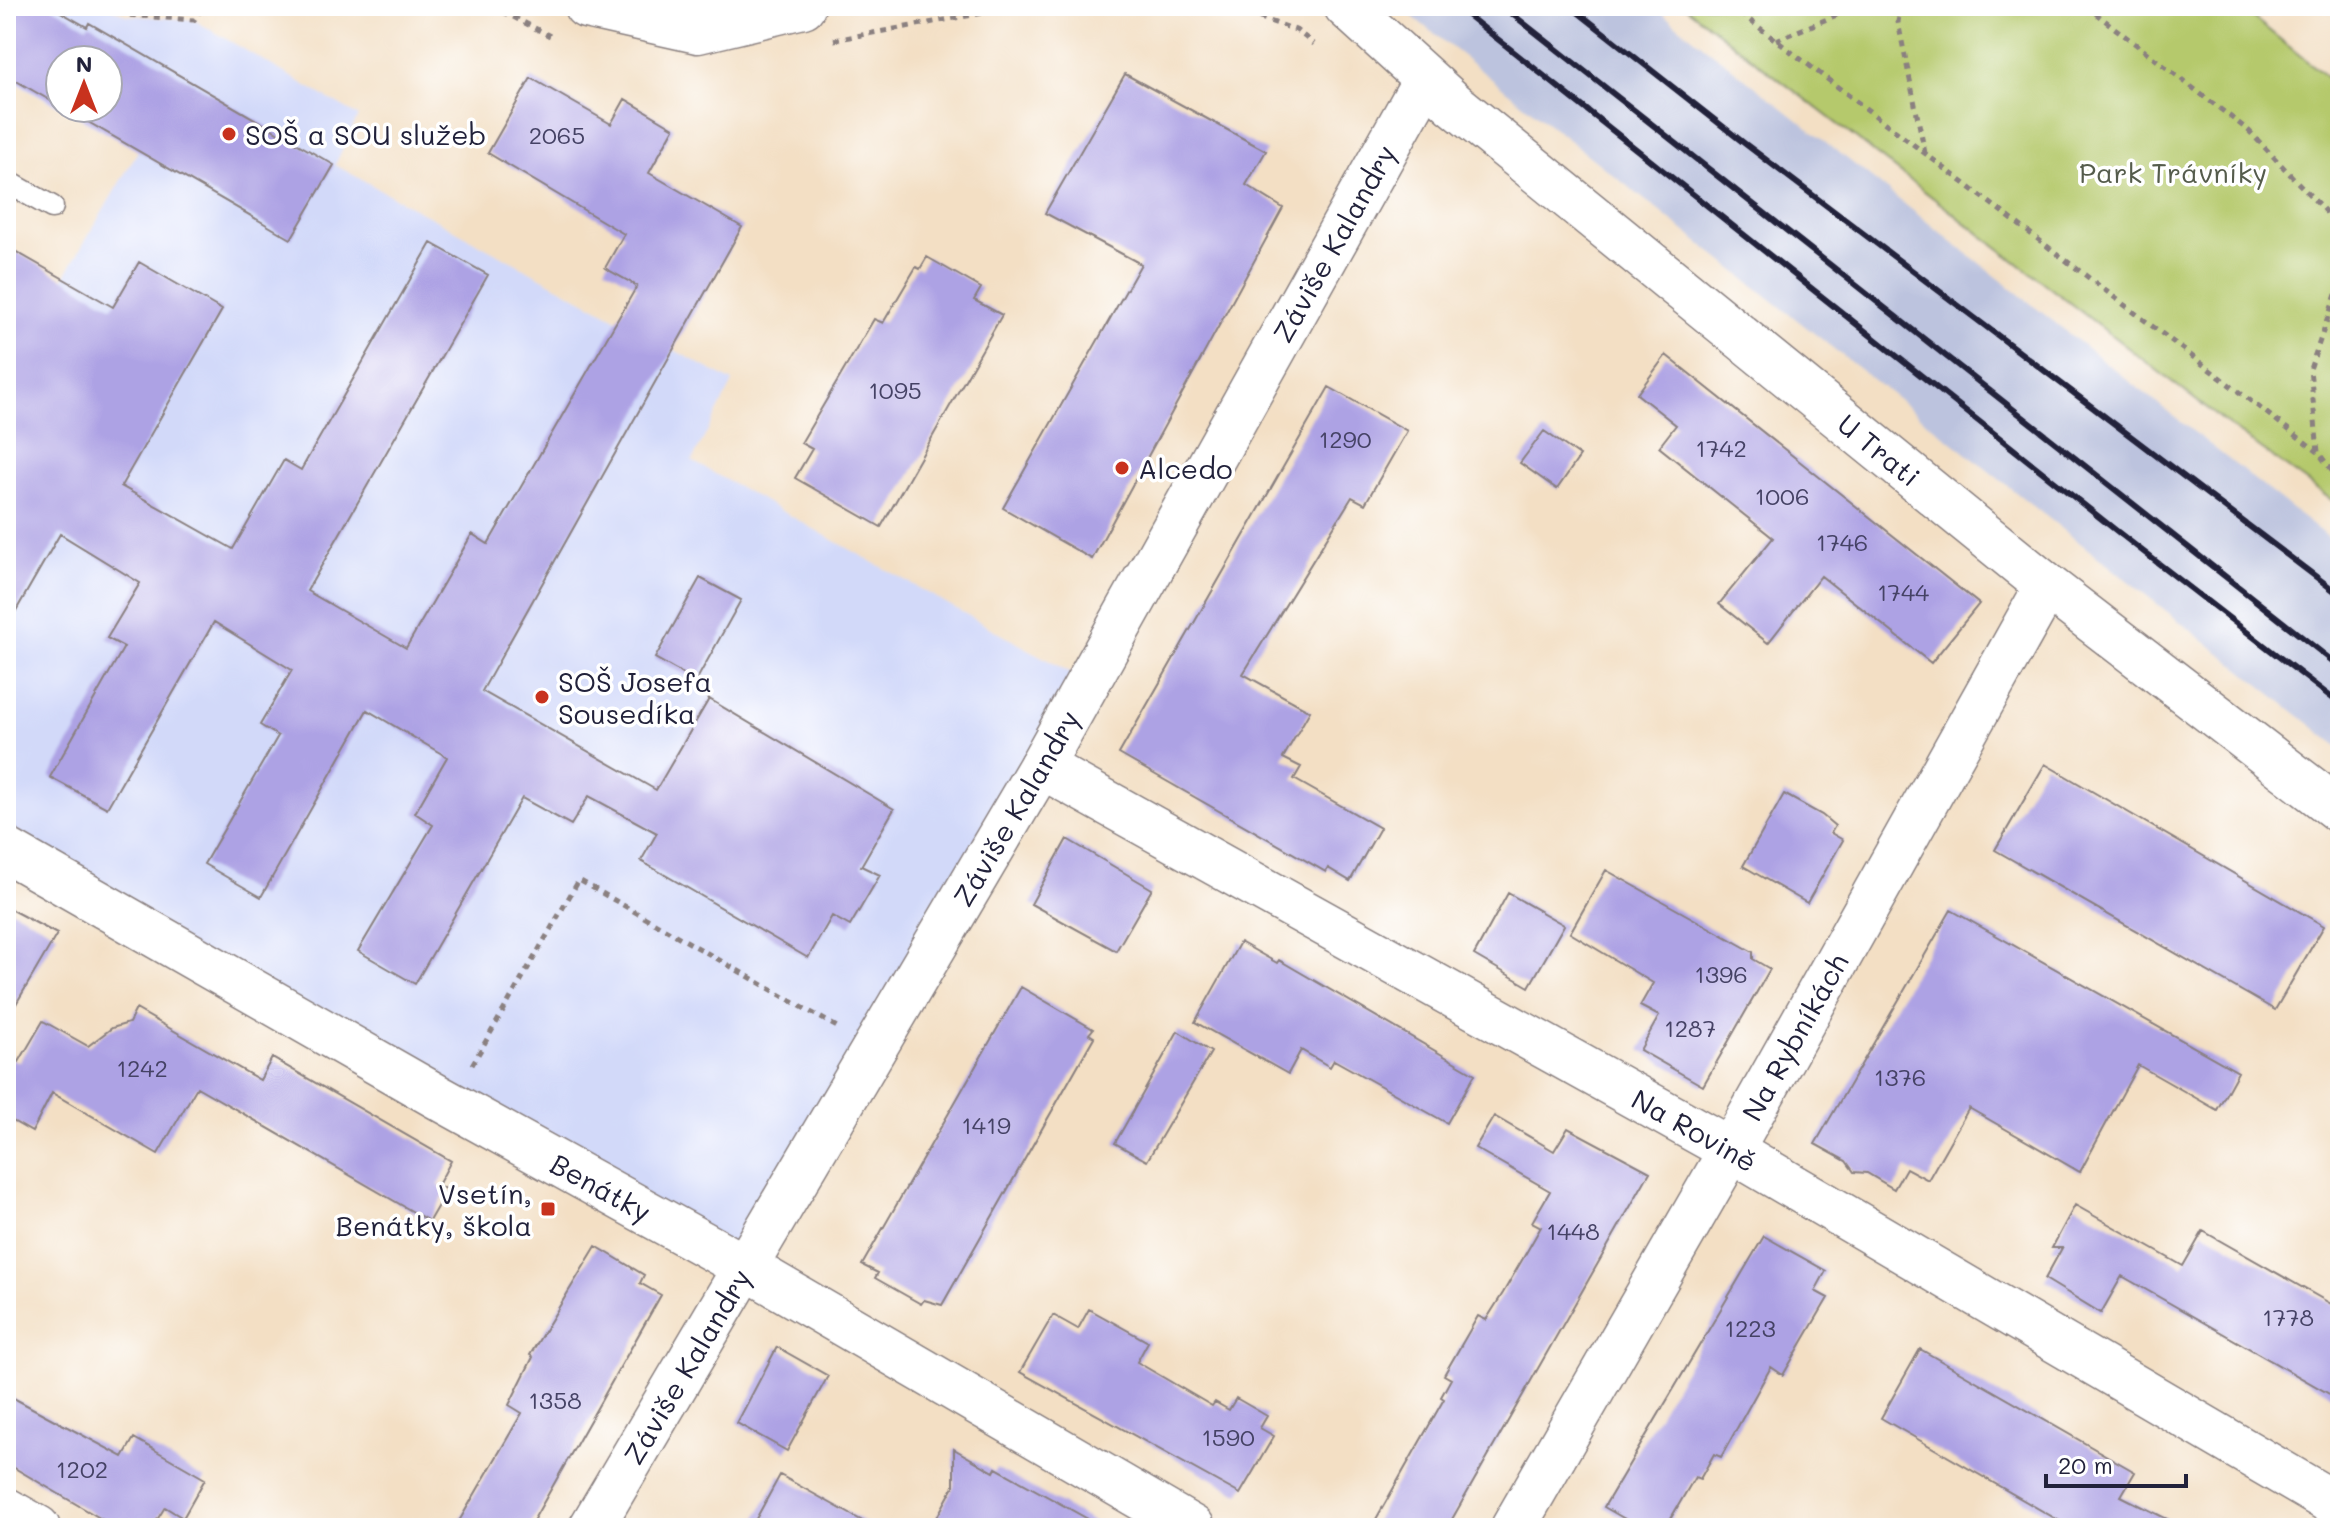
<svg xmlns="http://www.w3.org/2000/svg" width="2346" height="1534" viewBox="0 0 2346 1534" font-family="Mali,sans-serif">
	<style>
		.built { fill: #d2d9f9 }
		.industrial { fill: #bcc3de }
		.green { fill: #b5c96c; stroke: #6c7654; stroke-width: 2 }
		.building { fill: #ada2e4 }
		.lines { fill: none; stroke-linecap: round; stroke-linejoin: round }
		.service-casing { stroke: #8a8080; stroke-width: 25 }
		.minor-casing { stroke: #8a8080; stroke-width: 47 }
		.path { stroke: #8a8080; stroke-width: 5; stroke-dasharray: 6 6; stroke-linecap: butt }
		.service { stroke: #fff; stroke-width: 22 }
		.minor { stroke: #fff; stroke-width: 44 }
		.rail { stroke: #22223b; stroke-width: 6 }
		.poi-dot { fill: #c8321e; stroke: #fff; stroke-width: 3 }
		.labels { text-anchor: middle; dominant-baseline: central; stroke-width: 7; stroke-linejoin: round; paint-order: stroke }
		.number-label { font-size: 24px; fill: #454265 }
		.poi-label { font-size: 28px; fill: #22223b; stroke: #fff; text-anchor: start }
		.park-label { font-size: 28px; fill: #555c4c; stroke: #fff }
		.street-label { font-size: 28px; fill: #22223b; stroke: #fff }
	</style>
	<rect width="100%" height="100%" fill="#fff"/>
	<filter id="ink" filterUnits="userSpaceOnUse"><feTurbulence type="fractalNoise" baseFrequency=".0125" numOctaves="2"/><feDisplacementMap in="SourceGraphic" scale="16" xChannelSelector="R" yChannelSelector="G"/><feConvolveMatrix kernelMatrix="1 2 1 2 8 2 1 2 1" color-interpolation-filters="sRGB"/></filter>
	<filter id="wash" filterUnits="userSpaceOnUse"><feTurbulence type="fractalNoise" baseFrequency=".006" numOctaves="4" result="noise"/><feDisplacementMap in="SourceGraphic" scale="32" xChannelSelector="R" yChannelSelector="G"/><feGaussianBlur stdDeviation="1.8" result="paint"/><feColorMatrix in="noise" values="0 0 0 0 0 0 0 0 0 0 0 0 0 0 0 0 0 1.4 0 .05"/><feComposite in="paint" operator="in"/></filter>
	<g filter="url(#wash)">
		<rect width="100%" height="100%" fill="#f3dfc4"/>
		<!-- built -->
		<path class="built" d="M 6,6 L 108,6 L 126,15 L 194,20 L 358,116 L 335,165 L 733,382 L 692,461 L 1087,682 L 747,1268 L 6,848 L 6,343 L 32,332 L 138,151 L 62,108 L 108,108 L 108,60 L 60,60 L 60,107 L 6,77 Z"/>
		<!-- industrial -->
		<path class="industrial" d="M 1399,6 L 1653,6 L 2340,547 L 2340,748 Z"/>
		<!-- green -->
		<path class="green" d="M 1684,6 L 2239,6 L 2340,88 L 2340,506 L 2232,428 Z"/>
		<g id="blocks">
			<!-- building -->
			<path class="building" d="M 6,6 L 50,6 L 87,27 L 89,23 L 334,165 L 291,239 L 64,108 L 108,108 L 108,60 L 60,60 L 60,106 L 6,75 Z
				M 1125,74 L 1266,151 L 1246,185 L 1283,208 L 1092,559 L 1003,508 L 1141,264 L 1045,213 Z
				M 531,78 L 611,124 L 625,99 L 674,128 L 649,173 L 742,227 L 482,691 L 656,790 L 709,699 L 894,809 L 861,866 L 880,875 L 850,926 L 832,916 L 808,958 L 641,861 L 657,833 L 589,796 L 571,825 L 522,798 L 415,984 L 358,951 L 433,825 L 415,813 L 447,757 L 367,710 L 261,897 L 204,864 L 278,736 L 260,725 L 292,670 L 214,622 L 107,808 L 50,777 L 124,647 L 107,638 L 140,583 L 60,534 L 6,628 L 6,246 L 113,307 L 139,262 L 222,310 L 121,486 L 233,549 L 284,460 L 301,470 L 431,243 L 488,275 L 307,591 L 406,648 L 472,534 L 488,544 L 637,286 L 605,268 L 624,234 L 488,153 Z
				M 927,257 L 981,288 L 974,300 L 1002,315 L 881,527 L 795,478 L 812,449 L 801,443 L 874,319 L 883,323 L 916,267 L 920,269 Z
				M 1666,355 L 1979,604 L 1931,663 L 1821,576 L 1768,643 L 1719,604 L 1773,538 L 1659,447 L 1676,425 L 1637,394 Z
				M 1329,387 L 1407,431 L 1365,504 L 1352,497 L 1243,674 L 1310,711 L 1283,758 L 1301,767 L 1294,779 L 1380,828 L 1350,881 L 1328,868 L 1326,872 L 1119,754 Z
				M 1544,431 L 1580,456 L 1557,489 L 1520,463 Z
				M 700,578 L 741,600 L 696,681 L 655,658 Z
				M 2045,764 L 2324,926 L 2275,1010 L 1995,850 Z
				M 1784,794 L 1822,815 L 1835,826 L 1831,833 L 1843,840 L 1807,903 L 1743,866 Z
				M 1067,839 L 1152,889 L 1116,951 L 1031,904 Z
				M 1606,870 L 1753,952 L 1753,959 L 1770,969 L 1703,1086 L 1640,1050 L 1659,1016 L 1640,1006 L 1653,983 L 1570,933 Z
				M 1508,893 L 1564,925 L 1529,987 L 1474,955 Z
				M 6,907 L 57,934 L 6,1021 Z
				M 1951,910 L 2238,1072 L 2217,1110 L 2138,1065 L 2080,1172 L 1969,1108 L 1928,1180 L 1906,1168 L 1894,1189 L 1867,1173 L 1854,1172 L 1846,1161 L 1815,1144 Z
				M 1240,942 L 1277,963 L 1279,960 L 1475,1074 L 1447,1123 L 1334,1060 L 1330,1067 L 1301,1050 L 1288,1074 L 1195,1022 Z
				M 1021,987 L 1093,1029 L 1089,1034 L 1094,1037 L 942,1305 L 924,1300 L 921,1304 L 875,1278 L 878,1273 L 862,1265 Z
				M 136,1009 L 260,1080 L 272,1058 L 451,1161 L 438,1185 L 447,1190 L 429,1221 L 197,1087 L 158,1154 L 52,1093 L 32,1132 L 6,1117 L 6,1055 L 19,1062 L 43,1021 L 88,1046 L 112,1028 L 129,1023 Z
				M 1178,1031 L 1211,1052 L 1147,1161 L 1115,1143 Z
				M 1494,1116 L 1554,1151 L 1568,1128 L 1650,1172 L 1447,1528 L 1371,1528 L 1444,1399 L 1441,1397 L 1451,1379 L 1444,1375 L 1478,1316 L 1486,1320 L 1503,1293 L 1541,1227 L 1532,1222 L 1550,1191 L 1475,1148 Z
				M 2075,1205 L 2183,1266 L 2203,1231 L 2340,1309 L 2340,1400 L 2122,1276 L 2101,1313 L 2045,1279 L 2062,1248 L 2052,1248 Z
				M 1764,1236 L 1826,1271 L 1815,1291 L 1828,1298 L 1783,1375 L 1771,1367 L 1721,1457 L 1714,1454 L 1700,1479 L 1695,1477 L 1665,1528 L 1641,1528 L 1604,1507 Z
				M 596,1246 L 644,1275 L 640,1283 L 661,1295 L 529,1528 L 455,1528 L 522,1413 L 509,1405 L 533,1357 L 530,1355 Z
				M 1089,1309 L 1148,1342 L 1137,1362 L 1212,1406 L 1215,1402 L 1229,1410 L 1236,1398 L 1267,1416 L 1260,1428 L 1274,1436 L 1240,1494 L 1020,1372 L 1053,1315 L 1078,1329 Z
				M 777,1347 L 828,1376 L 787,1451 L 737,1423 Z
				M 1920,1349 L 2135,1472 L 2121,1496 L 2185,1528 L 2072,1528 L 1881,1418 Z
				M 6,1394 L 123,1457 L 134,1438 L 205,1479 L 183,1518 L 165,1507 L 152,1528 L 117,1528 L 6,1463 Z
				M 954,1449 L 994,1472 L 996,1468 L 1104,1528 L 931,1528 L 954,1486 Z
				M 780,1475 L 875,1528 L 751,1528 Z"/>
		</g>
	</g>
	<g filter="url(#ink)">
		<use href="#blocks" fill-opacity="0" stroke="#8a8080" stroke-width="2"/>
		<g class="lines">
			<!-- service casing -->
			<g class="service-casing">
				<path id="service" d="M 6,181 L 52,207"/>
			</g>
			<!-- minor casing -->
			<g class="minor-casing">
				<g id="minor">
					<path d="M 586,6 L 698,31 L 803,6"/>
					<path id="s1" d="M 1346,6 L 1454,104 L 2047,586 L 2340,811"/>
					<path id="s2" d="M 1041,766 L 1731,1150 L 2340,1507"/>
					<path id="s3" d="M 6,850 L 436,1096 L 747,1268 L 1193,1528"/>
					<path d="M 6,1510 L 38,1528"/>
					<path id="s4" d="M 591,1528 L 1041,766 L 1425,80"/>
					<path id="s5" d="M 1513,1528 L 1731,1150 L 2047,586"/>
				</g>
			</g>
			<!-- path -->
			<path class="path" d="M 108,6 L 126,15 L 194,20 L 203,6
				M 492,6 L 550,36
				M 1225,6 L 1296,30 L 1314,44
				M 1731,6 L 2318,452
				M 1901,6 L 1898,22 L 1925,153
				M 2086,6 L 2249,131 L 2340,227
				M 834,40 L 1022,6
				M 1776,40 L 1859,6
				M 2340,283 L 2310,369 L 2318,452 L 2340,482
				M 472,1065 L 579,880 L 837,1027"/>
			<!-- service -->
			<use href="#service" class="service"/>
			<!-- minor -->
			<use href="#minor" class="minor"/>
			<!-- rail -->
			<path class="rail" d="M 1456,6 L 2118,532 L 2340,704
				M 1502,6 L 2340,667
				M 1570,6 L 1744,143 L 2340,595"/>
		</g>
	</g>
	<!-- markers -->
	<g class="poi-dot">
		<circle cx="229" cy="134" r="8"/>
		<circle cx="1122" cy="468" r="8"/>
		<circle cx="542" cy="697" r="8"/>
		<rect x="540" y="1201" width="16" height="16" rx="4"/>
	</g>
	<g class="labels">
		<!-- number labels -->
		<g class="number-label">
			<text x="557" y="134">2065</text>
			<text x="895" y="389">1095</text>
			<text x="1345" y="438">1290</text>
			<text x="1721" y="447">1742</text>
			<text x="1782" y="495">1006</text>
			<text x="1842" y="541">1746</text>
			<text x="1903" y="591">1744</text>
			<text x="1721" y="973">1396</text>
			<text x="1690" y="1027">1287</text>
			<text x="142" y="1067">1242</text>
			<text x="1900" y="1076">1376</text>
			<text x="986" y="1124">1419</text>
			<text x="1573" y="1230">1448</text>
			<text x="2288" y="1316">1778</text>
			<text x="1750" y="1327">1223</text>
			<text x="555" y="1399">1358</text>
			<text x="1228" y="1436">1590</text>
			<text x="82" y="1468">1202</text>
		</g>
		<!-- poi labels -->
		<g class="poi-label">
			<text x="245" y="134">SOŠ a SOU služeb</text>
			<text x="1138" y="468">Alcedo</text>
			<text x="558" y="681">SOŠ Josefa<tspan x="558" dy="32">Sousedíka</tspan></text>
			<text x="532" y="1193" text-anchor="end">Vsetín,<tspan x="532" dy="32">Benátky, škola</tspan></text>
		</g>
		<!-- park labels -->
		<g class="park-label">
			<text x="2173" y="172">Park Trávníky</text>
		</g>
		<!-- street labels -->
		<g class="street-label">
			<text stroke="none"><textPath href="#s4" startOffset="1484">Záviše Kalandry</textPath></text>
			<text stroke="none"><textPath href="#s1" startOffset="694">U Trati</textPath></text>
			<text stroke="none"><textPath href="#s4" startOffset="836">Záviše Kalandry</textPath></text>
			<text stroke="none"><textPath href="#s5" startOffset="566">Na Rybníkách</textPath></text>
			<text stroke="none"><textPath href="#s2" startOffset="748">Na Rovině</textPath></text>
			<text stroke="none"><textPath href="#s3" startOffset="684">Benátky</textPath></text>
			<text stroke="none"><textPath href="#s4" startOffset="188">Záviše Kalandry</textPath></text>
		</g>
	</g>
	<!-- margin -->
	<rect width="2346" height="1534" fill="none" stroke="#fff" stroke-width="32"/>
	<!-- north arrow -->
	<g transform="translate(84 84)"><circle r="38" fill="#ffffff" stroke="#a7a7b1" stroke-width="2"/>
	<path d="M0-6L14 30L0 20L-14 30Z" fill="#c8321e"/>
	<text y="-12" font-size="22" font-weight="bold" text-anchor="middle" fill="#22223b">N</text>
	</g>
	<!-- scale -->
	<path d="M2046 1474v12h140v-12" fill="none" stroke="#22223b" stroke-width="4"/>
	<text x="2058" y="1474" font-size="24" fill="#22223b" stroke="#ffffff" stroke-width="6" paint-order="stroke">20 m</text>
</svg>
